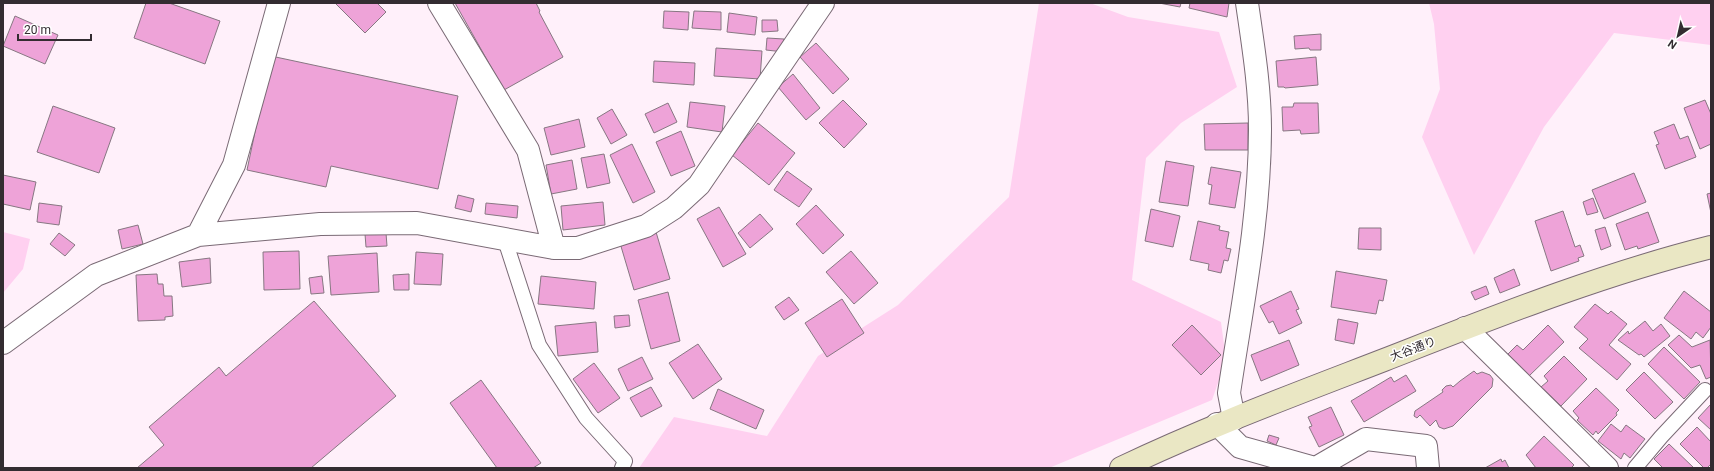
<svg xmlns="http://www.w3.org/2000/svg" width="1714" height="471" viewBox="0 0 1714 471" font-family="Roboto,'Noto Sans JP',sans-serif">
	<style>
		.green { fill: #ffd0f0 }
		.building { fill: #eea3d8; stroke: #877782 }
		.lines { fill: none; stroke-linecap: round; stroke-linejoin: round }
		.lane-casing { stroke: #7a6a75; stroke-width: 16 }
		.street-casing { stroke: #7a6a75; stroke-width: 24 }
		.secondary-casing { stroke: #7a6a75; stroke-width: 24 }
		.lane { stroke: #fff; stroke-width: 14 }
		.street { stroke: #fff; stroke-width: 22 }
		.secondary { stroke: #eae7c4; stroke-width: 22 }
		.labels { text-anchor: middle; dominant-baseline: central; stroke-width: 3; stroke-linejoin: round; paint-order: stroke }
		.street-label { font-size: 12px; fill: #332c31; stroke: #fff }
	</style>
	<rect width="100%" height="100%" fill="#fff0fa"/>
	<!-- green -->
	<path class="green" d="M 1039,3 L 1090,3 L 1128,17 L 1219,32 L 1237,87 L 1181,123 L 1146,158 L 1132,280 L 1221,322 L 1226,360 L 1212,400 L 1049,468 L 639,468 L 674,417 L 767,436 L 818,356 L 898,305 L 1009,197 Z
		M 1429,3 L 1711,3 L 1711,45 L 1614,33 L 1544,127 L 1474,255 L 1422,137 L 1440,89 L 1434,24 Z
		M 3,232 L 30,239 L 23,269 L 3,293 Z"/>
	<!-- building -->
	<path class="building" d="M 146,3 L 169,3 L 220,21 L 205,64 L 134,38 Z
		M 337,3 L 377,3 L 386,12 L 365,33 L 336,4 Z
		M 455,3 L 536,3 L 540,11 L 539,12 L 563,57 L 504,90 Z
		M 1159,3 L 1181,3 L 1180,7 Z
		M 1190,3 L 1229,3 L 1227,17 L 1189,8 Z
		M 664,11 L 689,12 L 688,30 L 663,28 Z
		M 694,11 L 721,12 L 721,30 L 692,28 Z
		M 729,13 L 757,17 L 755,35 L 727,32 Z
		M 15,16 L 58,35 L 45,64 L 3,46 Z
		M 762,20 L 777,20 L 778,31 L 762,32 Z
		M 1321,34 L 1321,50 L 1310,50 L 1309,48 L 1295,49 L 1294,36 Z
		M 767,38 L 784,39 L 784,52 L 766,50 Z
		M 816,43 L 849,79 L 833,94 L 800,57 Z
		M 716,48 L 762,51 L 760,79 L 714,76 Z
		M 271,56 L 458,96 L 438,189 L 331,166 L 326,187 L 247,170 Z
		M 1316,57 L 1318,85 L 1285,88 L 1284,87 L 1278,87 L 1276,61 Z
		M 654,61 L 695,63 L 694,85 L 653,82 Z
		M 793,74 L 820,108 L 806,120 L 778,87 Z
		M 843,100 L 867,124 L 844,148 L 819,123 Z
		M 1705,100 L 1711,114 L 1711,144 L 1700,149 L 1684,108 Z
		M 690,102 L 725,106 L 722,132 L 687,127 Z
		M 668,103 L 677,122 L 654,133 L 645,114 Z
		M 1294,103 L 1318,103 L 1319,133 L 1301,134 L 1300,130 L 1283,131 L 1282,107 L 1293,107 Z
		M 53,106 L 115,128 L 99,173 L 37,152 Z
		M 612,109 L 627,135 L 611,144 L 597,118 Z
		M 579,119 L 585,147 L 551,155 L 544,128 Z
		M 758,123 L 795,153 L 769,185 L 732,155 Z
		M 1248,123 L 1248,150 L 1205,150 L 1204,124 Z
		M 1674,124 L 1680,139 L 1688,136 L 1696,157 L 1665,169 L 1656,145 L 1659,144 L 1654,132 Z
		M 681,131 L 695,166 L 671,176 L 656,142 Z
		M 632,144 L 655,192 L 633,203 L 610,155 Z
		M 604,154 L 610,183 L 587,188 L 581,158 Z
		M 572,160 L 577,189 L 551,194 L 546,165 Z
		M 1166,161 L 1194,166 L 1188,206 L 1159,202 Z
		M 1211,167 L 1241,172 L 1235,208 L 1209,204 L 1212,185 L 1208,184 Z
		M 787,171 L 812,189 L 799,207 L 774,190 Z
		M 1634,173 L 1646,202 L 1604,219 L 1592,190 Z
		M 3,175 L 36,182 L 30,210 L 3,204 Z
		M 1711,193 L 1711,213 L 1707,194 Z
		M 458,195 L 474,199 L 471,212 L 455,208 Z
		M 1593,198 L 1598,212 L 1587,215 L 1583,202 Z
		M 603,202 L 605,225 L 563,230 L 561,206 Z
		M 39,203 L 62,206 L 59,225 L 37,222 Z
		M 486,203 L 518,206 L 517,218 L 485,214 Z
		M 816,205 L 844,235 L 823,254 L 796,224 Z
		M 719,207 L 746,254 L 723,267 L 697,219 Z
		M 1151,209 L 1180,216 L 1173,247 L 1145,241 Z
		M 1563,211 L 1575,247 L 1580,245 L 1584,256 L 1578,258 L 1579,261 L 1551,271 L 1535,221 Z
		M 1648,212 L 1659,242 L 1638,249 L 1637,246 L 1625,250 L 1616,224 Z
		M 760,214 L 773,229 L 750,248 L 738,233 Z
		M 1198,221 L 1220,226 L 1219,230 L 1229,232 L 1226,248 L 1231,249 L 1228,261 L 1224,260 L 1221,273 L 1208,270 L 1209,264 L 1190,260 Z
		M 138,225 L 143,244 L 122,249 L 118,230 Z
		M 1605,227 L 1611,246 L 1601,250 L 1595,230 Z
		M 1359,228 L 1381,228 L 1381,250 L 1358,249 Z
		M 656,232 L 670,279 L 634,290 L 620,243 Z
		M 59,233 L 75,245 L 65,256 L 50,244 Z
		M 386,233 L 387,246 L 366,247 L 365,234 Z
		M 299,251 L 300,289 L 264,290 L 263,252 Z
		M 851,251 L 878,283 L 854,304 L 826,272 Z
		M 416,252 L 443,254 L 441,285 L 414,284 Z
		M 377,253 L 379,292 L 331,295 L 328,256 Z
		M 210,258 L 211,283 L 182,287 L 179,262 Z
		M 1514,269 L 1520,285 L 1500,293 L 1494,278 Z
		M 1336,271 L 1387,280 L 1383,301 L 1379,300 L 1376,314 L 1331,307 Z
		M 157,274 L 158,284 L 163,284 L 164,296 L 172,296 L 173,316 L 165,317 L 165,320 L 138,321 L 136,275 Z
		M 409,274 L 409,290 L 394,290 L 393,275 Z
		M 322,276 L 324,293 L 311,294 L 309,278 Z
		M 541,276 L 596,282 L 594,309 L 538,304 Z
		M 1486,286 L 1489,294 L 1475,300 L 1471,292 Z
		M 1291,291 L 1299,309 L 1296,310 L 1302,323 L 1279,334 L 1273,321 L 1269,323 L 1260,306 Z
		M 1684,291 L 1711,312 L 1711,327 L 1703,338 L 1696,332 L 1691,339 L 1664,318 Z
		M 668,292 L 680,341 L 651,349 L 638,300 Z
		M 789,297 L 799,310 L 784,320 L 775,307 Z
		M 842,299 L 864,333 L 827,357 L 805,323 Z
		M 314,301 L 396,396 L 311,468 L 137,468 L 164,445 L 149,427 L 219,367 L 226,376 Z
		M 1595,304 L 1608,314 L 1611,311 L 1627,324 L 1609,345 L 1631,364 L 1617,380 L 1579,348 L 1588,339 L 1574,327 Z
		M 629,315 L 630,326 L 615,328 L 614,316 Z
		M 1338,319 L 1358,323 L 1354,344 L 1335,340 Z
		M 1645,321 L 1653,331 L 1661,324 L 1670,336 L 1644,357 L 1641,354 L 1639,355 L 1618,340 L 1628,331 L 1629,334 Z
		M 596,322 L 598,352 L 558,356 L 555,326 Z
		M 1192,325 L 1221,355 L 1201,375 L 1172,345 Z
		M 1548,325 L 1564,342 L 1529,376 L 1508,354 L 1517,345 L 1523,350 Z
		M 1679,335 L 1692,347 L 1710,340 L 1711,377 L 1706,379 L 1700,365 L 1691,368 L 1668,345 Z
		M 1289,340 L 1299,365 L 1261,381 L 1251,355 Z
		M 698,344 L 722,379 L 693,399 L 669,363 Z
		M 1664,347 L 1700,382 L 1684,399 L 1648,364 Z
		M 1564,356 L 1587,379 L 1561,406 L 1541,387 L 1548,381 L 1544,376 Z
		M 642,357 L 653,379 L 628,391 L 618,369 Z
		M 594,363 L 620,398 L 598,413 L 573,379 Z
		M 1474,371 L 1477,374 L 1482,372 L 1490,375 L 1493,379 L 1492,387 L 1453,426 L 1444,429 L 1439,427 L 1436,420 L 1430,426 L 1420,415 L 1417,418 L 1414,416 L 1415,411 L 1443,392 L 1442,390 L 1446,386 L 1451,385 L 1453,387 L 1460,381 Z
		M 1644,372 L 1673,402 L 1655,419 L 1626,390 Z
		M 1406,375 L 1416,391 L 1364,422 L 1351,401 L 1391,377 L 1394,382 Z
		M 481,380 L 541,463 L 533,468 L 497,468 L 450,403 Z
		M 651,387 L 662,406 L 641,417 L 630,398 Z
		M 1596,388 L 1619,410 L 1616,413 L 1617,415 L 1598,434 L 1596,431 L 1593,435 L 1577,420 L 1579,418 L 1573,411 Z
		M 718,389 L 764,410 L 756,429 L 710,409 Z
		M 1711,404 L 1711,430 L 1698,418 Z
		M 1331,407 L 1344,435 L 1319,447 L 1309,427 L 1312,426 L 1308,417 Z
		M 1611,424 L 1621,432 L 1626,425 L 1645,439 L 1630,458 L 1624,453 L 1621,459 L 1598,441 Z
		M 1697,427 L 1711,442 L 1711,464 L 1707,468 L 1704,468 L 1680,444 Z
		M 1269,435 L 1279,438 L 1276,445 L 1267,441 Z
		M 1544,436 L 1574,465 L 1571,468 L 1536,468 L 1526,455 Z
		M 1669,444 L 1694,468 L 1663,468 L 1654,459 Z
		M 1501,459 L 1502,462 L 1505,460 L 1509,468 L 1485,468 Z"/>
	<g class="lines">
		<!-- lane casing -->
		<g class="lane-casing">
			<path id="lane" d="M 505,240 L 539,345 L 586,418 L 625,461 L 622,468
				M 1635,468 L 1661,437 L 1705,390"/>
		</g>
		<!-- street casing -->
		<g class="street-casing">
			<path id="street" d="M 439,3 L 528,150 L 554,248
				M 198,235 L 234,165 L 279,3
				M 1465,328 L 1607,468
				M 3,343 L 96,275 L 198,235 L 320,224 L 417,223 L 554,248 L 578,248 L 646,226 L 674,208 L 699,185 L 823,3
				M 1234,419 L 1229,393 C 1242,306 1260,218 1260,129 C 1260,87 1253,45 1247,3
				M 1217,424 L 1240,447 L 1315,468
				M 1316,468 L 1366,439 L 1426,446 L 1428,468"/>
		</g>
		<!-- secondary casing -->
		<g class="secondary-casing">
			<path id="secondary" d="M 1121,468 C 1207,427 1296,394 1384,360 C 1492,318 1599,275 1711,247"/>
		</g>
		<!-- lane -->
		<use href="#lane" class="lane"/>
		<!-- street -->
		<use href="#street" class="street"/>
		<!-- secondary -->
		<use href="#secondary" class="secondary"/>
	</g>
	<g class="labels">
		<!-- street labels -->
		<g class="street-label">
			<text transform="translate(1413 349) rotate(-21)">大谷通り</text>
		</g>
	</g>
	<!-- border -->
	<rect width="1714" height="471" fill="none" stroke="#332c31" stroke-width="8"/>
	<!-- north arrow -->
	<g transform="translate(1678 36) rotate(214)" stroke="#ffffff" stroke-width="3" paint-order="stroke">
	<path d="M0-3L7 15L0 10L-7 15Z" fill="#332c31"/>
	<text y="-6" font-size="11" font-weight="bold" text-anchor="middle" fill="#332c31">N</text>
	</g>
	<!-- scale -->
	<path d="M18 34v6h73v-6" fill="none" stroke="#332c31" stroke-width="2"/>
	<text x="24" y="34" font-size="12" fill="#332c31" stroke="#ffffff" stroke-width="3" paint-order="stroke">20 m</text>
</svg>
